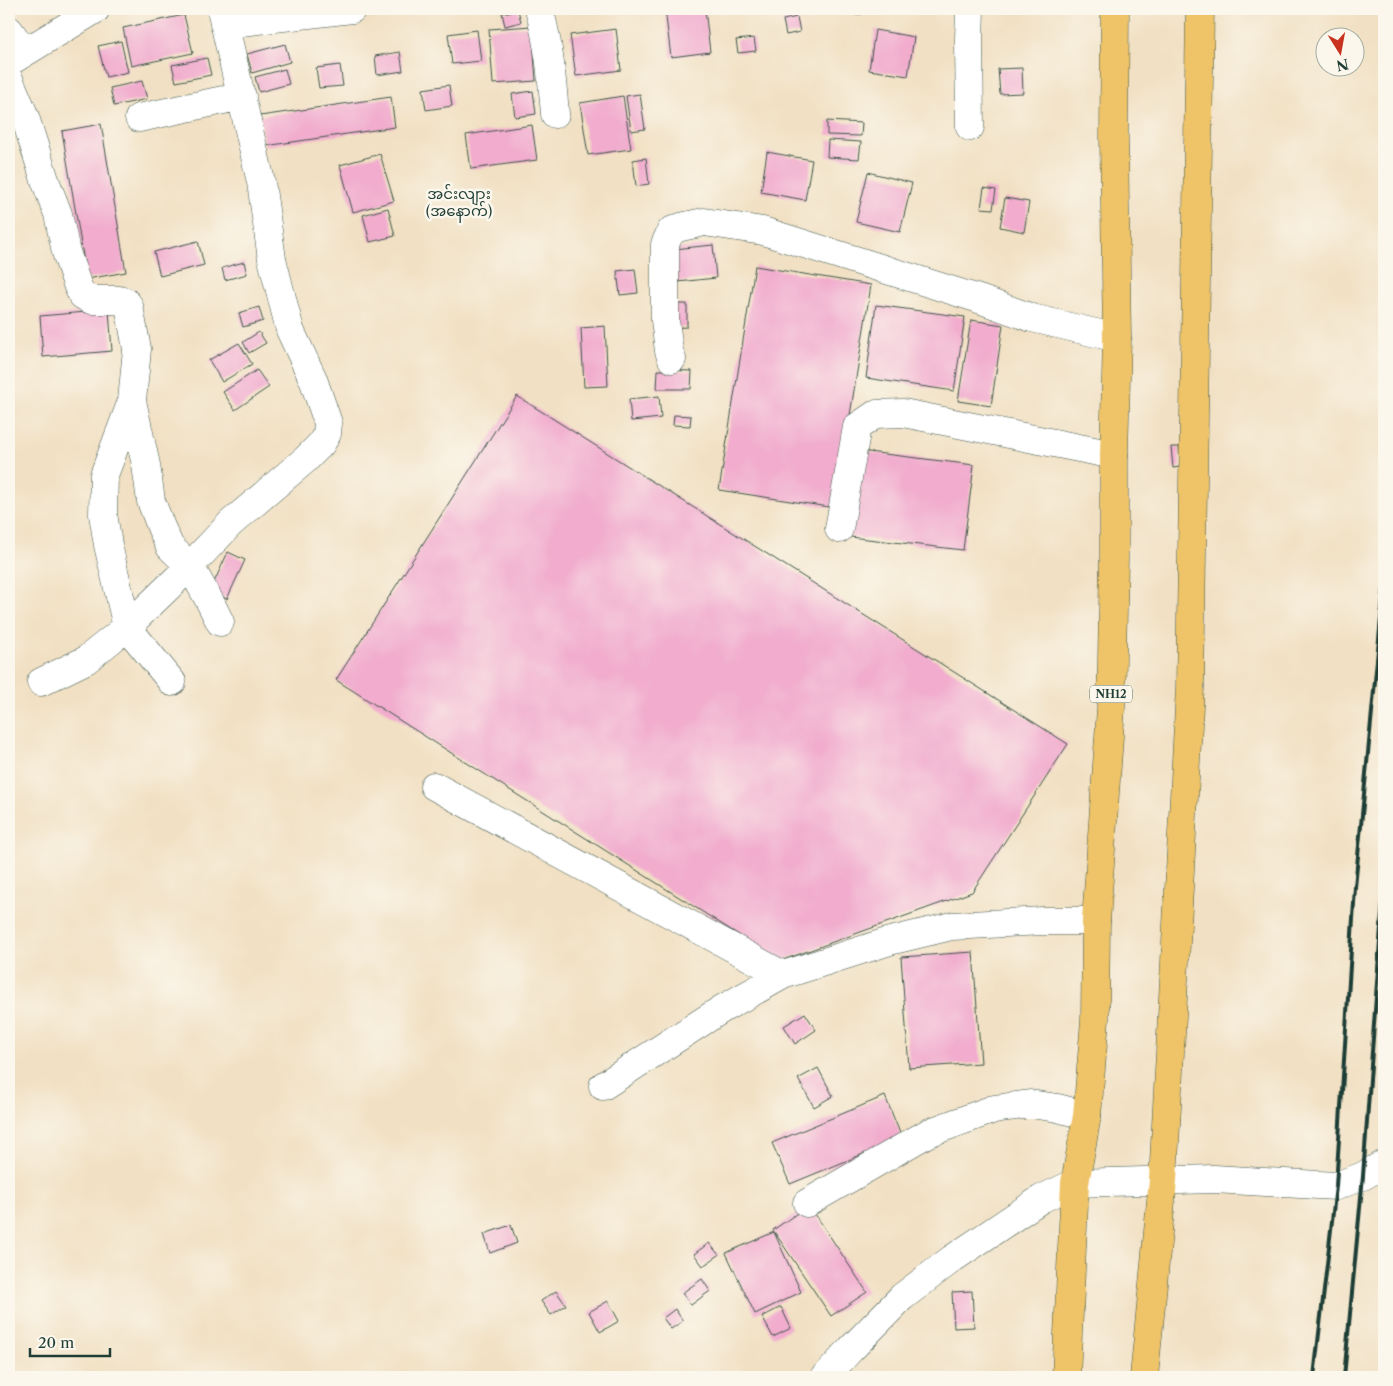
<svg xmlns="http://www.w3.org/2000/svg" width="1393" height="1386" viewBox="0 0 1393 1386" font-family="'Libre Caslon Text','Noto Sans Myanmar',serif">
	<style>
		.building { fill: #f1acce }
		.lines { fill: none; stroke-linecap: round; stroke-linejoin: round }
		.minor-casing { stroke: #3e5549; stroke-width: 29 }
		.highway-casing { stroke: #3e5549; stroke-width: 29 }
		.minor { stroke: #fff; stroke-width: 28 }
		.highway { stroke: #efc469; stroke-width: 28 }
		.rail { stroke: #1f3d34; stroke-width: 4 }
		.labels { text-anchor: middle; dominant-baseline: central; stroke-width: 5; stroke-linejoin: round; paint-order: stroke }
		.shield { fill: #fbf7ec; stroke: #61756b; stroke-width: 1 }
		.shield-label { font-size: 11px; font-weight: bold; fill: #1f3d34 }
		.quarter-label { font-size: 15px; fill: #1f3d34; stroke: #fbf7ec }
	</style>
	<rect width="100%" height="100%" fill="#fbf7ec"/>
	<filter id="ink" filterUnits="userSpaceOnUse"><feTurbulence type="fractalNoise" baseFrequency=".02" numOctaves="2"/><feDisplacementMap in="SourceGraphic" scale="10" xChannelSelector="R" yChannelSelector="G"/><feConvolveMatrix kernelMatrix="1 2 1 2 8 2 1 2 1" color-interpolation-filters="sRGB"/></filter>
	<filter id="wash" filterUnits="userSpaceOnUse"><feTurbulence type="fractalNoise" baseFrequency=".0096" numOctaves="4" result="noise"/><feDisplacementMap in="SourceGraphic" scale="20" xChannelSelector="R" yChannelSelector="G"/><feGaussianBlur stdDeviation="1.12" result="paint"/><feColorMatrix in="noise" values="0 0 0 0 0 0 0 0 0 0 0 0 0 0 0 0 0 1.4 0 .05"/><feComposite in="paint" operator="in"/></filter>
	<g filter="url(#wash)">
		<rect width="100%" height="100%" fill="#f1e0c3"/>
		<g id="blocks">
			<!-- building -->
			<path class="building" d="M 665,9 L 705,9 L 710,52 L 671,57 Z
				M 854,9 L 882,9 L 882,10 L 855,15 Z
				M 518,10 L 521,22 L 505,26 L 502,13 Z
				M 184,15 L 193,53 L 131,66 L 123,28 Z
				M 797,17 L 800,32 L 786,35 L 783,20 Z
				M 532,26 L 536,81 L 493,84 L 489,29 Z
				M 616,29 L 621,70 L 576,76 L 570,35 Z
				M 477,30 L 481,61 L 452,64 L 448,34 Z
				M 875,30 L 914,37 L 908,76 L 869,70 Z
				M 754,38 L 756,51 L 738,53 L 736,40 Z
				M 121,41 L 128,72 L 106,77 L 98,46 Z
				M 285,44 L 290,62 L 252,73 L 247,54 Z
				M 400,52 L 403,71 L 377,75 L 375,56 Z
				M 207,58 L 211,75 L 176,82 L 172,65 Z
				M 340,65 L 343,86 L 319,88 L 316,68 Z
				M 1022,68 L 1023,93 L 1000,94 L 998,69 Z
				M 285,69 L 289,84 L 259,92 L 255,77 Z
				M 142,81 L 147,99 L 114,106 L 110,88 Z
				M 449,85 L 452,106 L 426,110 L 423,89 Z
				M 533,91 L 536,114 L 515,117 L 512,94 Z
				M 640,94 L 645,129 L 631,131 L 626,96 Z
				M 623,96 L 631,149 L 588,155 L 580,103 Z
				M 391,97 L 395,127 L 265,146 L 260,116 Z
				M 827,121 L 862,123 L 861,136 L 827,135 Z
				M 101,124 L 126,272 L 87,279 L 62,131 Z
				M 532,125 L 537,160 L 471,169 L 466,135 Z
				M 828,140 L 861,142 L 859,159 L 827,157 Z
				M 767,152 L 812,160 L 805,200 L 761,192 Z
				M 380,154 L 394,201 L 353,212 L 340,165 Z
				M 646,158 L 649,184 L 636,186 L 633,160 Z
				M 868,172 L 912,183 L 900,232 L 856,222 Z
				M 984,188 L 996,190 L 993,209 L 981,208 Z
				M 1005,198 L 1029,202 L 1024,232 L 1000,227 Z
				M 388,208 L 395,236 L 370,242 L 363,215 Z
				M 198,241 L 204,265 L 160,276 L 154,252 Z
				M 713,245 L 716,278 L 678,282 L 674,249 Z
				M 244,262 L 247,274 L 225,280 L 222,268 Z
				M 755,266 L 871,285 L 835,508 L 719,490 Z
				M 635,269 L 638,293 L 620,295 L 617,271 Z
				M 668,304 L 687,304 L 687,327 L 669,328 Z
				M 876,305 L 965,317 L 954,391 L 866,378 Z
				M 259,307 L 263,321 L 243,327 L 239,313 Z
				M 109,310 L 112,351 L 43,357 L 40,316 Z
				M 971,320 L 1003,325 L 991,406 L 958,401 Z
				M 605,326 L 608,386 L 584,387 L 581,328 Z
				M 259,332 L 266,343 L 249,353 L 243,342 Z
				M 239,343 L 252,364 L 222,382 L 209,360 Z
				M 257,370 L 269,387 L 235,410 L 223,392 Z
				M 658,370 L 692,371 L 691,389 L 657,389 Z
				M 517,396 L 1068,744 L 972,892 L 780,961 L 336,680 Z
				M 659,396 L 661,418 L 631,421 L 629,399 Z
				M 674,415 L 691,416 L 690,426 L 673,425 Z
				M 1171,447 L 1179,447 L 1180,467 L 1173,468 Z
				M 860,451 L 974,465 L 963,550 L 850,537 Z
				M 228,552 L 245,560 L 227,599 L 210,591 Z
				M 973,952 L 981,1063 L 909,1068 L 901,957 Z
				M 805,1013 L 816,1030 L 795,1044 L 784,1026 Z
				M 818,1068 L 833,1096 L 814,1107 L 798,1079 Z
				M 885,1096 L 902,1138 L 790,1184 L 772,1143 Z
				M 809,1205 L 867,1292 L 831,1316 L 773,1230 Z
				M 511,1225 L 517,1243 L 490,1253 L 484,1234 Z
				M 774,1232 L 801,1292 L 755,1314 L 726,1253 Z
				M 709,1243 L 719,1255 L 703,1266 L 694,1254 Z
				M 702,1279 L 710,1291 L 691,1305 L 682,1293 Z
				M 556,1291 L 566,1305 L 551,1315 L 541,1301 Z
				M 972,1291 L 974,1327 L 954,1328 L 952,1292 Z
				M 608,1301 L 619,1321 L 600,1332 L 589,1312 Z
				M 781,1307 L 791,1328 L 773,1337 L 762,1317 Z
				M 675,1309 L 683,1321 L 671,1329 L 663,1318 Z"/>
		</g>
	</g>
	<g filter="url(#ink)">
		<use href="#blocks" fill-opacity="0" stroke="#3e5549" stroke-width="1"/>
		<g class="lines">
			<!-- minor casing -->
			<g class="minor-casing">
				<path id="minor" d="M 539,9 C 549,43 552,78 555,114
					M 224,24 L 352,9
					M 9,30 L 25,52
					M 9,62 L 96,9
					M 9,79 L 25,117 L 45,180 L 58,214 L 66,252 L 78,287 L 82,295 L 91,300 L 119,300 L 126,302 L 129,306 L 137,349 L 132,401 L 104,475 L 103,514 L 108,545 L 127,627 L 172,682
					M 139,118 L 242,96
					M 970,127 L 969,39 L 970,9
					M 672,359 L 669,351 L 665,320 L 665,244 L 671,231 L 681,227 L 704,222 L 763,231 L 979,299 L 1032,318 L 1117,338
					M 132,401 L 146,465 L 151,501 L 161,527 L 170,547 L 190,566 L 209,600 L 220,622
					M 839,529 L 857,427 L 876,414 L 903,413 L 1114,455
					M 41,682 L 86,660 L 127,627 L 190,566 L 231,523 L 306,459 L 321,444 L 327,434 L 328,423 L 313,379 L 290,330 L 272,259 L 261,182 L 221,9
					M 434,786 L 783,975
					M 603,1086 L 722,1009 L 783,975 L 890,941 L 952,926 L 1043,921 L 1096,921
					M 807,1203 L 928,1133 L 994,1109 L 1030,1104 L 1058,1108 L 1087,1116
					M 825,1377 L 851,1349 L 902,1297 L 952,1259 L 1041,1199 L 1075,1183 L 1214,1179 L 1336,1186 L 1363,1176 L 1384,1164"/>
			</g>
			<!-- highway casing -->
			<g class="highway-casing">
				<path id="highway" d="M 1066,1377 L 1075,1183 L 1087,1116 L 1095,1020 L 1096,921 L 1111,708 L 1114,558 L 1114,455 L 1117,338 L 1114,138 L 1115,9
					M 1144,1377 L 1163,1180 L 1190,688 L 1200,9"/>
			</g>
			<!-- minor -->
			<use href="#minor" class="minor"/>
			<!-- highway -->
			<use href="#highway" class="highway"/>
			<!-- rail -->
			<path class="rail" d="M 1314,1377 L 1336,1186 L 1355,887 L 1384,588
				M 1344,1377 L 1363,1176 L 1384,886"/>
		</g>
	</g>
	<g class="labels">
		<!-- shield labels -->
		<rect class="shield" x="1090" y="685.5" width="42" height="17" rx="4"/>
		<g class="shield-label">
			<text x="1111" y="694">NH12</text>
		</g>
		<!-- quarter labels -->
		<g class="quarter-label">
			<text x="459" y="193">အင်းလျား<tspan x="459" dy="17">(အနောက်)</tspan></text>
		</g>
	</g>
	<!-- margin -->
	<rect width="1393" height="1386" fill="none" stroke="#fbf7ec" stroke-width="30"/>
	<!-- north arrow -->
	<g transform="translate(1340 52) rotate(169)"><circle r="24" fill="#fbf7ec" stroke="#a3ada2"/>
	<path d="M0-4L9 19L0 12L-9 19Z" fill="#c8321e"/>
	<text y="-8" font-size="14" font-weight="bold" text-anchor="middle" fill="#1f3d34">N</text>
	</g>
	<!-- scale -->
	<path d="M30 1348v8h80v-8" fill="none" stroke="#1f3d34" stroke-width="2.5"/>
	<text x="38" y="1348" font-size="15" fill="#1f3d34" stroke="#fbf7ec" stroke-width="4" paint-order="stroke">20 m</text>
</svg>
